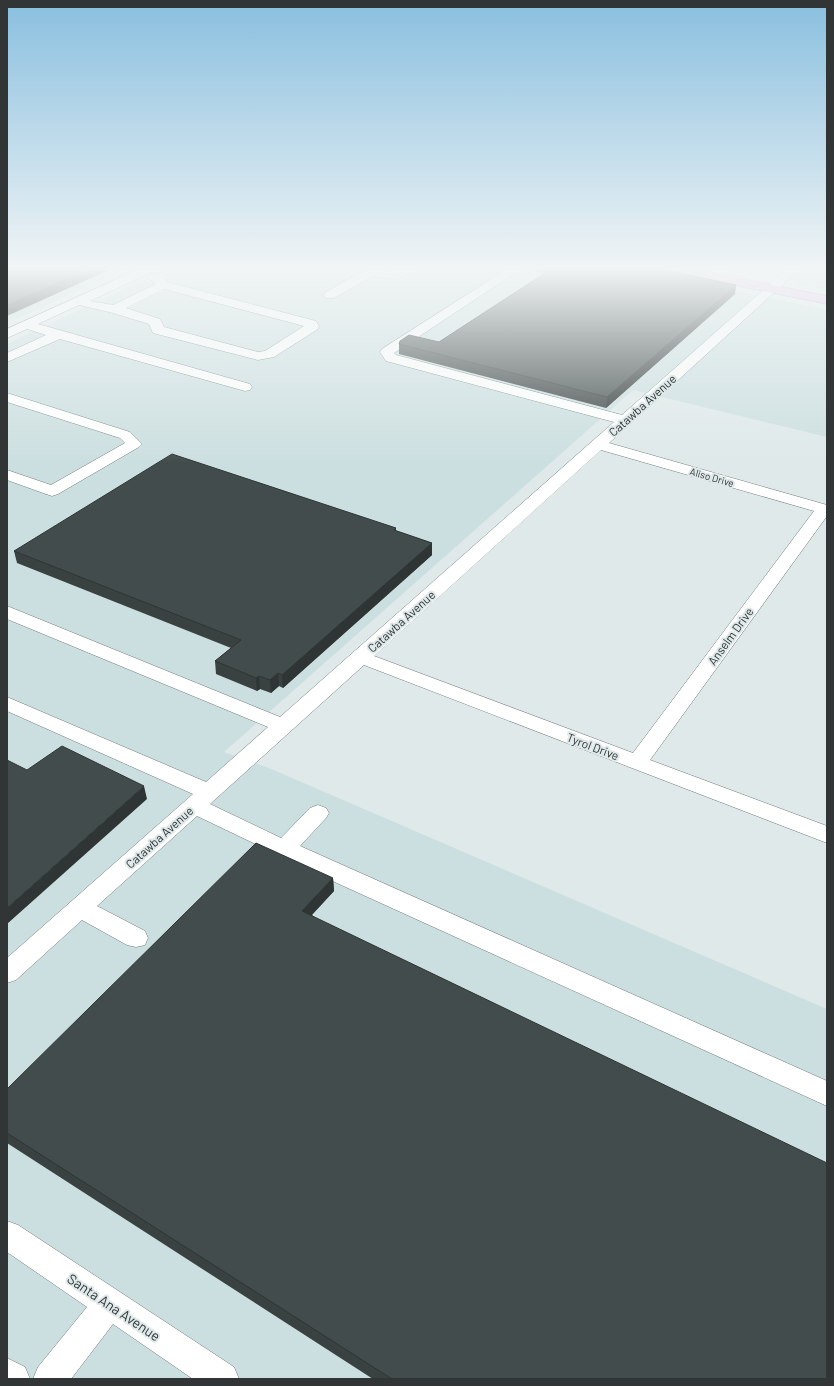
<svg xmlns="http://www.w3.org/2000/svg" width="834" height="1386" viewBox="0 0 834 1386" font-family="Barlow,sans-serif">
	<style>
		.built { fill: #ccdfe0 }
		.lines { fill: none; stroke-linecap: round; stroke-linejoin: round }
		.minor-casing { stroke: #717a7a; stroke-width: 1 }
		.major-casing { stroke: #9e71a4; stroke-width: 1 }
		.minor { fill: #fff; fill-rule: evenodd }
		.major { fill: #e8bdec; fill-rule: evenodd }
		.wall { fill: #3a4141 }
		.shaded-wall { fill: #2f3535 }
		.building { fill: #434c4c; stroke: #2f3535 }
		.labels { text-anchor: middle; dominant-baseline: central; stroke-width: 4; stroke-linejoin: round; paint-order: stroke }
		.far-street-label { font-size: 10px; fill: #313535; stroke: #dfe9e9 }
		.street-label { font-size: 12px; fill: #313535; stroke: #dfe9e9 }
		.near-street-label { font-size: 14px; fill: #313535; stroke: #dfe9e9 }
	</style>
	<rect width="100%" height="100%" fill="#dfe9e9"/>
	<!-- built -->
	<path class="built" d="M 7,269 L 126,269 L 7,323 Z
		M 167,269 L 633,269 L 827,310 L 827,437 L 633,390 L 224,752 L 269,768 L 827,1009 L 827,1379 L 7,1379 L 7,344 Z
		M 722,269 L 827,269 L 827,290 L 797,284 L 796,280 L 771,275 L 754,275 Z"/>
	<g class="lines">
		<!-- minor casing -->
		<g class="minor-casing">
			<path id="minor" d="M 139,269 L 154,269 L 152,272 L 90,301 L 113,305 L 156,284 L 148,278 L 150,275 L 154,274 L 163,276 L 167,282 L 316,321 L 319,326 L 318,329 L 274,357 L 258,360 L 153,333 L 149,324 L 113,313 L 79,305 L 38,324 L 250,384 L 252,387 L 250,390 L 245,391 L 60,339 L 7,362 L 7,353 L 46,335 L 27,329 L 7,338 L 7,329 ZM 164,289 L 304,326 L 265,351 L 258,352 L 164,327 L 160,319 L 126,308 Z
				M 367,269 L 394,271 L 400,269 L 415,269 L 413,272 L 396,279 L 373,276 L 334,298 L 326,298 L 324,295 L 326,292 Z
				M 507,269 L 521,269 L 394,353 L 396,355 L 622,415 L 787,269 L 800,269 L 609,443 L 827,505 L 827,516 L 650,760 L 827,826 L 827,843 L 364,665 L 210,804 L 281,838 L 310,808 L 318,805 L 326,808 L 329,813 L 326,818 L 300,846 L 827,1081 L 827,1106 L 339,884 L 197,816 L 97,906 L 145,931 L 148,938 L 145,945 L 136,947 L 127,945 L 82,920 L 16,980 L 7,983 L 7,958 L 193,794 L 7,711 L 7,697 L 206,782 L 268,727 L 7,619 L 7,606 L 280,717 L 614,422 L 386,361 L 380,352 L 382,349 ZM 601,450 L 814,511 L 633,753 L 374,656 Z
				M 7,393 L 130,432 L 142,444 L 139,447 L 58,494 L 52,496 L 46,494 L 7,480 L 7,470 L 51,485 L 125,443 L 120,438 L 7,402 Z
				M 7,1221 L 18,1225 L 234,1367 L 239,1379 L 193,1379 L 113,1324 L 71,1379 L 33,1379 L 38,1367 L 87,1307 L 7,1252 Z
				M 7,1358 L 25,1367 L 30,1379 L 7,1379 Z"/>
		</g>
		<!-- major casing -->
		<g class="major-casing">
			<path id="major" d="M 667,269 L 693,269 L 827,296 L 827,304 L 674,273 L 669,272 Z"/>
		</g>
		<!-- minor -->
		<use href="#minor" class="minor"/>
		<!-- major -->
		<use href="#major" class="major"/>
	</g>
	<!-- wall -->
	<path class="wall" d="M 538,269 L 661,269 L 735,294 L 606,408 L 399,354 L 399,344 L 439,342 L 544,274 L 537,272 Z
		M 396,528 L 396,531 L 432,543 L 432,555 L 283,688 L 279,686 L 271,693 L 260,689 L 257,691 L 216,674 L 215,661 L 231,648 L 17,563 L 14,551 Z
		M 333,878 L 334,891 L 312,915 L 827,1379 L 373,1379 L 7,1143 L 7,1089 Z"/>
	<!-- shaded-wall -->
	<path class="shaded-wall" d="M 89,269 L 111,269 L 7,316 L 7,305 Z
		M 736,285 L 735,294 L 606,408 L 607,397 Z
		M 432,543 L 432,555 L 283,688 L 282,675 Z
		M 278,673 L 279,686 L 271,693 L 270,680 Z
		M 259,676 L 260,689 L 257,691 L 256,678 Z
		M 144,786 L 147,799 L 7,924 L 7,908 Z
		M 333,878 L 334,891 L 303,924 L 302,911 Z"/>
	<!-- building -->
	<path class="building" d="M 7,269 L 89,269 L 7,305 Z
		M 551,269 L 661,269 L 736,285 L 607,397 L 399,344 L 400,341 L 409,335 L 439,342 Z
		M 172,454 L 396,528 L 394,530 L 432,543 L 282,675 L 278,673 L 270,680 L 259,676 L 256,678 L 215,661 L 241,640 L 14,551 Z
		M 62,746 L 144,786 L 7,908 L 7,760 L 27,770 Z
		M 256,843 L 333,878 L 302,911 L 827,1163 L 827,1379 L 392,1379 L 7,1133 L 7,1089 Z"/>
	<!-- sky -->
	<linearGradient id="sky" x2="0" y2="1"><stop stop-color="#89bfdf"/><stop offset="0.58" stop-color="#f1f5f5"/><stop offset="1" stop-color="#f1f5f5" stop-opacity="0"/></linearGradient>
	<rect width="834" height="463" fill="url(#sky)"/>
	<g class="labels">
		<!-- far-street labels -->
		<g class="far-street-label">
			<text transform="translate(712 477) rotate(16)">Aliso Drive</text>
		</g>
		<!-- street labels -->
		<g class="street-label">
			<text transform="translate(642 405) rotate(-42)">Catawba Avenue</text>
			<text transform="translate(401 621) rotate(-42)">Catawba Avenue</text>
			<text transform="translate(730 636) rotate(-54)">Anselm Drive</text>
			<text transform="translate(593 746) rotate(21)">Tyrol Drive</text>
			<text transform="translate(159 837) rotate(-42)">Catawba Avenue</text>
		</g>
		<!-- near-street labels -->
		<g class="near-street-label">
			<text transform="translate(114 1307) rotate(34)">Santa Ana Avenue</text>
		</g>
	</g>
	<!-- border -->
	<rect width="834" height="1386" fill="none" stroke="#313535" stroke-width="16"/>
</svg>
